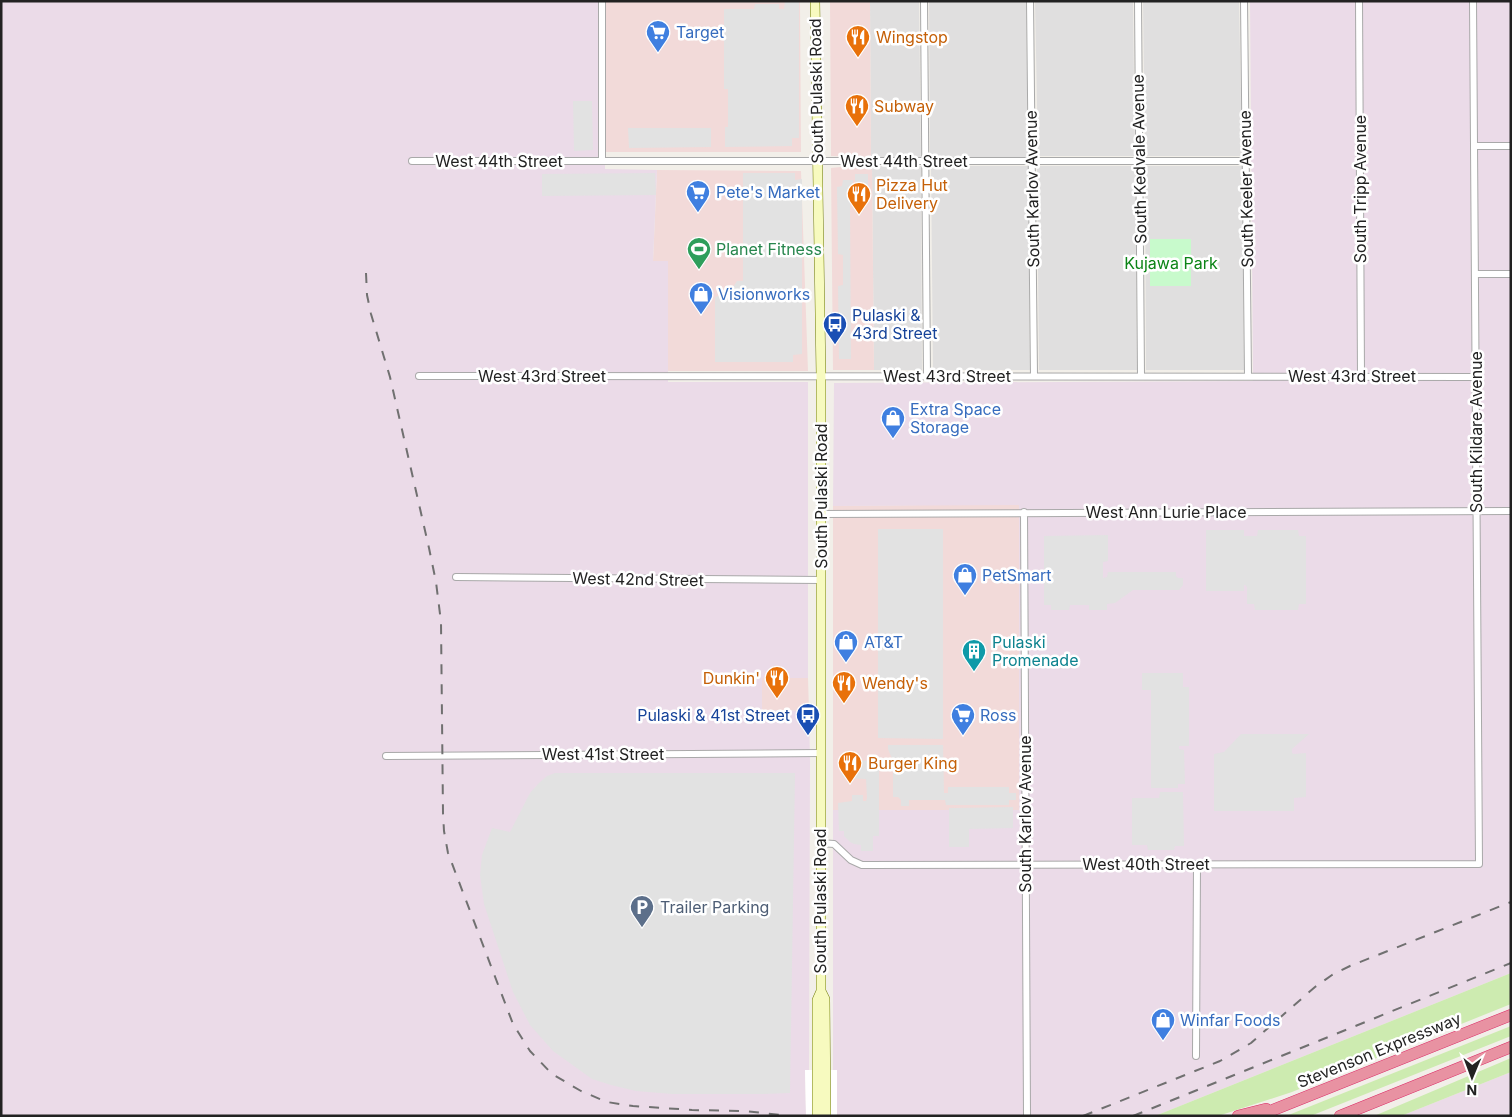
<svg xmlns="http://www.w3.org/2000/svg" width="1512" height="1117" viewBox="0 0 1512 1117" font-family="Inter,sans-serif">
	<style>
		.residential { fill: #e0dfdf }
		.commercial { fill: #f2dad9 }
		.industrial { fill: #ebdbe8 }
		.grass { fill: #cdebb0 }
		.park { fill: #c8facc }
		.parking { fill: #e2e2e2 }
		.pier { fill: #fff }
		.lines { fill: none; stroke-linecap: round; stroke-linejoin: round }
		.street-casing { stroke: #a9a9a9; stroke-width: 8 }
		.secondary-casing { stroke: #707d05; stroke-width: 10 }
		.highway-casing { stroke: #dc2a67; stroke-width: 12 }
		.street { stroke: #fff; stroke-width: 6 }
		.secondary { stroke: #f7fabf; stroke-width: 9 }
		.highway { stroke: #e892a2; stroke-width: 11 }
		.rail { stroke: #707070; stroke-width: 2; stroke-dasharray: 10 10; stroke-linecap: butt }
		.labels { text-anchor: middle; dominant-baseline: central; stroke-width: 5; stroke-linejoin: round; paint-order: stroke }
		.shop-label { font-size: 16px; fill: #366cbe; stroke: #fff; text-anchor: start }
		.food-label { font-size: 16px; fill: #c56008; stroke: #fff; text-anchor: start }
		.street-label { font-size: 16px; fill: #222; stroke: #fff }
		.leisure-label { font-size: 16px; fill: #27864d; stroke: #fff; text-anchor: start }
		.park-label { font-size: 16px; fill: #0c8416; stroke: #fff }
		.transit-label { font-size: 16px; fill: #164399; stroke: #fff; text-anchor: start }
		.culture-label { font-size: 16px; fill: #0d838f; stroke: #fff; text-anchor: start }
		.service-label { font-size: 16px; fill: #4e5e75; stroke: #fff; text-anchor: start }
	</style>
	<rect width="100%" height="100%" fill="#f2efe9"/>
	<!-- residential -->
	<path class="residential" d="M 870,1 L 919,1 L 921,157 L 871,157 Z
		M 929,1 L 1026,1 L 1028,157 L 930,157 Z
		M 1035,1 L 1133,1 L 1135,156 L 1038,156 Z
		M 1143,1 L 1239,1 L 1242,156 L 1145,156 Z
		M 872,166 L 921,166 L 922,370 L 874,370 Z
		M 931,166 L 1028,166 L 1030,370 L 933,370 Z
		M 1037,166 L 1135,166 L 1137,370 L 1039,370 Z
		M 1145,166 L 1242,166 L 1244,370 L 1146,370 Z"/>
	<!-- commercial -->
	<path class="commercial" d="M 604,1 L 800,1 L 801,152 L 605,152 Z
		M 830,1 L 870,1 L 871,157 L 831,156 Z
		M 850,166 L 872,166 L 874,370 L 833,370 L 831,168 Z
		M 657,170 L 801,171 L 808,371 L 668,371 L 668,262 L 653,261 Z
		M 1019,504 L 1019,811 L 833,810 L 833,506 Z
		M 762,678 L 808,678 L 809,711 L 762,710 Z"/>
	<!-- industrial -->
	<path class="industrial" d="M 1,1 L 604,1 L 605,169 L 657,170 L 653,261 L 668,261 L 668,382 L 808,382 L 808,678 L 762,678 L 762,710 L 809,711 L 810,762 L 809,1070 L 805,1070 L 806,1116 L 1,1116 Z
		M 1250,1 L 1511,1 L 1511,973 L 1155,1116 L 837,1116 L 836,1070 L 833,1070 L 833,810 L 1019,810 L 1019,505 L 833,506 L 834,383 L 1253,381 Z
		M 1511,1072 L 1511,1116 L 1401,1116 Z"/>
	<!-- grass -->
	<path class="grass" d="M 1511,973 L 1511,1004 L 1292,1092 L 1218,1116 L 1155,1116 Z
		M 1511,1026 L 1511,1036 L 1313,1115 L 1286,1116 Z
		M 1511,1058 L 1511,1072 L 1401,1116 L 1374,1116 Z"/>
	<!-- park -->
	<path class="park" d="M 1150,239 L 1191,239 L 1191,286 L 1150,286 Z"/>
	<!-- parking -->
	<path class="parking" d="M 785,1 L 799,1 L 799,138 L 792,138 L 792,146 L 725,147 L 725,127 L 728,127 L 728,89 L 724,89 L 724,9 L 754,9 L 755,4 L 779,4 L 779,9 L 784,9 Z
		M 573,101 L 592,101 L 593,150 L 574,151 Z
		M 628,128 L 711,128 L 711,147 L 629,148 Z
		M 655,173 L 656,195 L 542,196 L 542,174 Z
		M 743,173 L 795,173 L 795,180 L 802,179 L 802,354 L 793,355 L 793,362 L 715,362 L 715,297 L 725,294 L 732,289 L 737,281 L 743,281 Z
		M 855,174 L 868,174 L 868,199 L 863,199 L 863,206 L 852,206 L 852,200 L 850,200 L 851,359 L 839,359 L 838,286 L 843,285 L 843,255 L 838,254 L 837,187 L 842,186 L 843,180 L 853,180 L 853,186 L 855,187 Z
		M 878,529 L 943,529 L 943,739 L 878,738 Z
		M 1206,530 L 1244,530 L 1244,536 L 1257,536 L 1258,530 L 1298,530 L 1299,536 L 1306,536 L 1306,604 L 1299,604 L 1298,610 L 1255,610 L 1254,604 L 1247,604 L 1247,587 L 1245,585 L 1244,585 L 1244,591 L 1206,591 Z
		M 1108,535 L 1108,561 L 1103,562 L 1103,578 L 1107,577 L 1108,572 L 1176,572 L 1176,576 L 1178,578 L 1183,578 L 1183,585 L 1179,590 L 1133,590 L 1115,603 L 1107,604 L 1107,610 L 1089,610 L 1089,605 L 1070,605 L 1069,610 L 1051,610 L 1051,605 L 1044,605 L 1044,536 Z
		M 1142,673 L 1183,673 L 1183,687 L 1189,687 L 1189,746 L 1179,746 L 1179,749 L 1184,750 L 1185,784 L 1178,784 L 1178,788 L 1151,788 L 1151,690 L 1142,690 Z
		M 1241,734 L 1309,734 L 1292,749 L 1292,753 L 1294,754 L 1306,753 L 1306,797 L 1294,798 L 1294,811 L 1214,811 L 1214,754 L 1224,752 Z
		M 888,745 L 943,745 L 944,793 L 948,793 L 948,787 L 1009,787 L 1009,793 L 1016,793 L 1016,800 L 1009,800 L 1009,805 L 946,805 L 945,800 L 909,800 L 909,806 L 901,806 L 901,800 L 898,797 L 893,797 L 893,761 L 888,749 Z
		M 845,760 L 876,761 L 876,766 L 879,768 L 879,836 L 873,836 L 873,851 L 861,851 L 861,845 L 854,844 L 850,842 L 844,836 L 844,831 L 839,831 L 838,803 L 852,801 L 852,795 L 863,795 L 863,801 L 866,801 L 867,798 L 866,779 L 845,778 L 842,776 L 841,768 Z
		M 555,773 L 795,773 L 790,1093 L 763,1094 L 672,1094 L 636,1091 L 611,1085 L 592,1079 L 553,1051 L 530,1025 L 513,992 L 484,904 L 480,875 L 482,855 L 492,828 L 510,832 L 530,793 L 539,783 L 547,776 Z
		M 1160,792 L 1183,792 L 1184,846 L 1175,846 L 1174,850 L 1148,850 L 1147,845 L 1132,845 L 1132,798 L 1159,798 Z
		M 1013,807 L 1013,828 L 969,829 L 969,847 L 949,847 L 949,808 Z"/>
	<!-- pier -->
	<path class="pier" d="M 805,1070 L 837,1070 L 837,1116 L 806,1116 Z"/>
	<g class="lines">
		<!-- street casing -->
		<g class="street-casing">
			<path id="street" d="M 602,1 L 602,161
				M 924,1 L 927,376
				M 1030,1 L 1034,376
				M 1138,1 L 1141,376
				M 1244,1 L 1248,376
				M 1359,1 L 1361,376
				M 1474,146 L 1511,146
				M 412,161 L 1246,161
				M 1475,274 L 1511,274
				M 419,376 L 1475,377
				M 1024,512 L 1027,1116
				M 821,514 L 1511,511
				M 456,577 L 820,580
				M 386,756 L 820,753
				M 820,843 L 834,844 L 851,860 L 862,865 L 1479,864 L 1473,1
				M 1196,1056 L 1197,864"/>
		</g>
		<!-- secondary casing -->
		<g class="secondary-casing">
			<path id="secondary" d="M 815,1 L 821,376 L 821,991 L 817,1000 L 817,1116
				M 821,991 L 825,999 L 826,1116"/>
		</g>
		<!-- highway casing -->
		<g class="highway-casing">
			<path id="highway" d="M 1238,1116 L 1266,1109
				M 1258,1116 L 1511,1015
				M 1340,1116 L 1511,1047"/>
		</g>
		<!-- street -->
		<use href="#street" class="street"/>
		<!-- secondary -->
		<use href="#secondary" class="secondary"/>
		<!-- highway -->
		<use href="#highway" class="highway"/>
		<!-- rail -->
		<path class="rail" d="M 366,273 L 367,295 L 371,314 L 390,377 L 429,548 L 436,582 L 441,622 L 443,813 L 444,831 L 448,853 L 513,1024 L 530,1051 L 552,1074 L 581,1091 L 607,1102 L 633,1106 L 692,1110 L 745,1111 L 789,1116
			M 1083,1116 L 1220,1061 L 1251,1043 L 1315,987 L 1332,975 L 1350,966 L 1511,902
			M 1133,1116 L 1511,963"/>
	</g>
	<!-- icons -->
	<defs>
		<g id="supermarket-pin" transform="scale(1.25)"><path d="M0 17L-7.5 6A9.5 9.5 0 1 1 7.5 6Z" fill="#3f7fe0" stroke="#fff"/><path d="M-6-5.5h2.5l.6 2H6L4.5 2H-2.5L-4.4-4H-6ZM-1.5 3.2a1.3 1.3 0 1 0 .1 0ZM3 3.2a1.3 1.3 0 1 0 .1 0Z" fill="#fff"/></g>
		<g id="restaurant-pin" transform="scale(1.25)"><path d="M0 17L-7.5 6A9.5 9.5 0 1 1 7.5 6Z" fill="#e8710a" stroke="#fff"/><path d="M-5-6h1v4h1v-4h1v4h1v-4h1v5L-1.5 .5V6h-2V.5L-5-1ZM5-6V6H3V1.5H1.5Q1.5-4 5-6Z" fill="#fff"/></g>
		<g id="stadium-pin" transform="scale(1.25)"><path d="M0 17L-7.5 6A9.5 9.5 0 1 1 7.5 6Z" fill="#2e9e5b" stroke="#fff"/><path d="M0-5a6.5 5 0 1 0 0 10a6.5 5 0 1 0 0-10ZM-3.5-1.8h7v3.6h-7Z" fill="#fff"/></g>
		<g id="shop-pin" transform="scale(1.25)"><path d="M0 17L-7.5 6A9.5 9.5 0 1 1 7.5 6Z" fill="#3f7fe0" stroke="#fff"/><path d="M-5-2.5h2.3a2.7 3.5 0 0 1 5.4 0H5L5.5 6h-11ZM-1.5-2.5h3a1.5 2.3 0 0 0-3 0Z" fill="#fff"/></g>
		<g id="bus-pin" transform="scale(1.25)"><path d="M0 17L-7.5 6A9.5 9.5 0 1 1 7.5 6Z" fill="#1a4fb4" stroke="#fff"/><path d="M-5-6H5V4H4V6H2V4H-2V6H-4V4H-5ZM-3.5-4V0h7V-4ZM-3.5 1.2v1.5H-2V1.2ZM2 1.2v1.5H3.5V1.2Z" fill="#fff"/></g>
		<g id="building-pin" transform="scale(1.25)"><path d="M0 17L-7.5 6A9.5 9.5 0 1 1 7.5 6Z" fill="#0f9aa8" stroke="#fff"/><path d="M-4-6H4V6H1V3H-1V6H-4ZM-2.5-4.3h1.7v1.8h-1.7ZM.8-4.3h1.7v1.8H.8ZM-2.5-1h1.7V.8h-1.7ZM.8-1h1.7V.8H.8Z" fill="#fff"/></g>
		<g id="parking-pin" transform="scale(1.25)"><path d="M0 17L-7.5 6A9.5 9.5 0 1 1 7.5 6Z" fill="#5c6f8a" stroke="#fff"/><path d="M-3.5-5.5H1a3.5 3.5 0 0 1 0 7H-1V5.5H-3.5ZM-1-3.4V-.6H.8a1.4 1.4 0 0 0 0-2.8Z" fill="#fff"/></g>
	</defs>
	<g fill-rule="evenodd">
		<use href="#supermarket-pin" x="658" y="32"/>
		<use href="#restaurant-pin" x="858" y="37"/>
		<use href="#restaurant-pin" x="857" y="106"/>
		<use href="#supermarket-pin" x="698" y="192"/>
		<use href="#restaurant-pin" x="859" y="194"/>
		<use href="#stadium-pin" x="699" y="249"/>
		<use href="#shop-pin" x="701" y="294"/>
		<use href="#bus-pin" x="835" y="324"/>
		<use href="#shop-pin" x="893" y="418"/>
		<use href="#shop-pin" x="965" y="575"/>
		<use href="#shop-pin" x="846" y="642"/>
		<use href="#building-pin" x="974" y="651"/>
		<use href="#restaurant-pin" x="777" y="678"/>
		<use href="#restaurant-pin" x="844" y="683"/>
		<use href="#bus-pin" x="808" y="715"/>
		<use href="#supermarket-pin" x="963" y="715"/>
		<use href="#restaurant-pin" x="850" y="763"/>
		<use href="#parking-pin" x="642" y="907"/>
		<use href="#shop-pin" x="1163" y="1020"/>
	</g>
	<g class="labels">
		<!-- shop labels -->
		<g class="shop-label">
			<text x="676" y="32">Target</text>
			<text x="716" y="192">Pete's Market</text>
			<text x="718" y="294">Visionworks</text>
			<text x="910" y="409">Extra Space<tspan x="910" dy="18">Storage</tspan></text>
			<text x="982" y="575">PetSmart</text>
			<text x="864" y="642">AT&amp;T</text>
			<text x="980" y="715">Ross</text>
			<text x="1180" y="1020">Winfar Foods</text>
		</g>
		<!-- food labels -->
		<g class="food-label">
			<text x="876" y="37">Wingstop</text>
			<text x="874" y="106">Subway</text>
			<text x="876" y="185">Pizza Hut<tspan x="876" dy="18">Delivery</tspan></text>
			<text x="760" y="678" text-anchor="end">Dunkin'</text>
			<text x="862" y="683">Wendy's</text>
			<text x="868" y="763">Burger King</text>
		</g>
		<!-- street labels -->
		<g class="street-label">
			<text transform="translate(816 91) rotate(-91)">South Pulaski Road</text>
			<text transform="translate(1139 159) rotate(-91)">South Kedvale Avenue</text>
			<text x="499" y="161">West 44th Street</text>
			<text x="904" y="161">West 44th Street</text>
			<text transform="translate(1032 189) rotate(-91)">South Karlov Avenue</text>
			<text transform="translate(1246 189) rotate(-91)">South Keeler Avenue</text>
			<text transform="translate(1360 189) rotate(-90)">South Tripp Avenue</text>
			<text x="542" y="376">West 43rd Street</text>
			<text x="947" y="376">West 43rd Street</text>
			<text x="1352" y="376">West 43rd Street</text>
			<text transform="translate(1476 432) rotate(-90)">South Kildare Avenue</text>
			<text transform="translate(821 496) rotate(-90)">South Pulaski Road</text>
			<text x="1166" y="512">West Ann Lurie Place</text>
			<text transform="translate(638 579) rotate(1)">West 42nd Street</text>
			<text x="603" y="754">West 41st Street</text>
			<text transform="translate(1025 814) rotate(-90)">South Karlov Avenue</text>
			<text x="1146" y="864">West 40th Street</text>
			<text transform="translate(820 901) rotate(-90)">South Pulaski Road</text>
			<text transform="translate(1379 1050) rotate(-22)">Stevenson Expressway</text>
		</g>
		<!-- leisure labels -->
		<g class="leisure-label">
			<text x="716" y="249">Planet Fitness</text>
		</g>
		<!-- park labels -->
		<g class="park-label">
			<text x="1171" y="263">Kujawa Park</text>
		</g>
		<!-- transit labels -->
		<g class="transit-label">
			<text x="852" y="315">Pulaski &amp;<tspan x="852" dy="18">43rd Street</tspan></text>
			<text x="790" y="715" text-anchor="end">Pulaski &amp; 41st Street</text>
		</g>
		<!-- culture labels -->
		<g class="culture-label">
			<text x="992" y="642">Pulaski<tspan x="992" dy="18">Promenade</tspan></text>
		</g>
		<!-- service labels -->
		<g class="service-label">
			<text x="660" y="907">Trailer Parking</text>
		</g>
	</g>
	<!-- border -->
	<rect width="1512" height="1117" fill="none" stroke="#222222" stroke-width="5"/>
	<!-- north arrow -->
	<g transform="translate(1472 1077) rotate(181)" stroke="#ffffff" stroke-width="4" paint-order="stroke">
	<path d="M0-4L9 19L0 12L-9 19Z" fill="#222222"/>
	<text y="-8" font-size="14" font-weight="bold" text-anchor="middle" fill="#222222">N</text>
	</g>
</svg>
